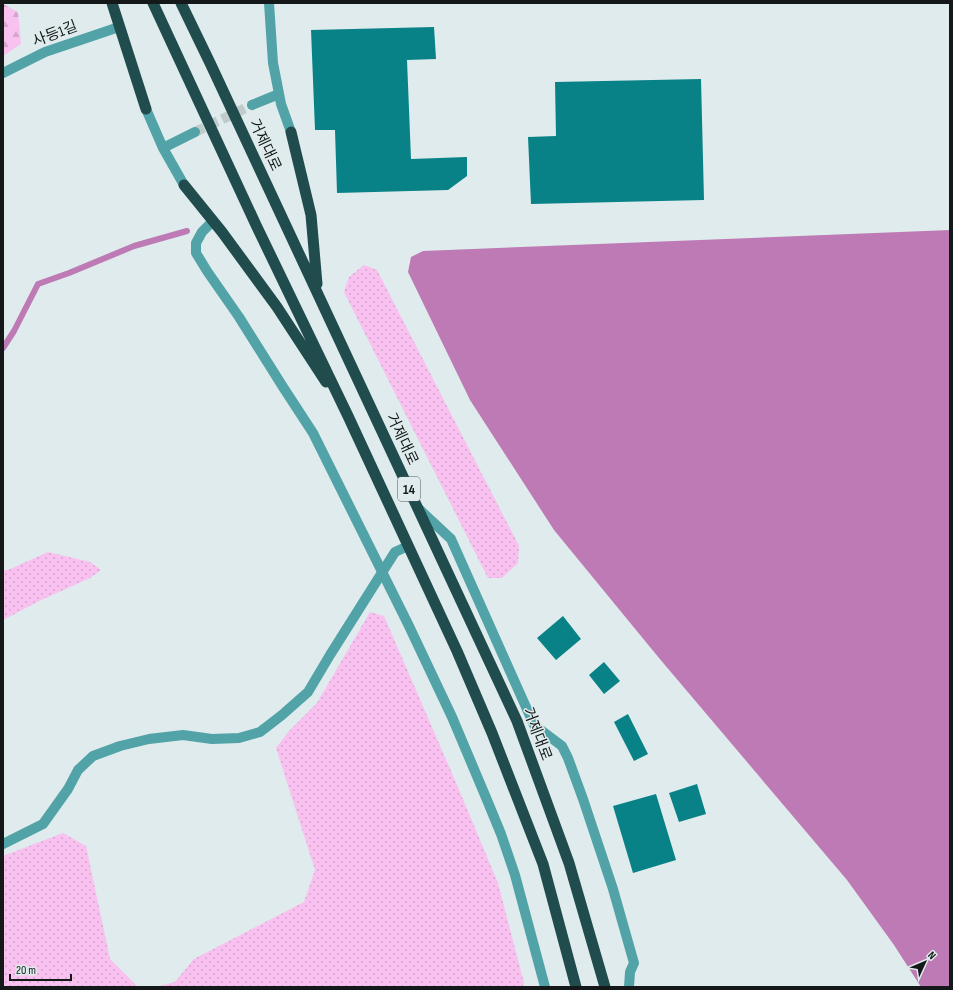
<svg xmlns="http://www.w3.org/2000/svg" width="953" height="990" viewBox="0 0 953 990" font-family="'Sofia Sans Condensed','Noto Sans KR',sans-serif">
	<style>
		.grass { fill: url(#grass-dots) }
		.forest { fill: url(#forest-firs) }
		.water { fill: #be7ab5 }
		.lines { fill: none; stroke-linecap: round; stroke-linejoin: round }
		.stream { stroke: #be7ab5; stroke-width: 6 }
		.building { fill: #098287 }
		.tertiary-tunnel { stroke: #c1cbcc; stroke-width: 10; stroke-dasharray: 10 5; stroke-linecap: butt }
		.service { stroke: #52a3a7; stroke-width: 10 }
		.minor { stroke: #52a3a7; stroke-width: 10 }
		.tertiary { stroke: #52a3a7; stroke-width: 10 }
		.trunk { stroke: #204c4e; stroke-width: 11 }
		.labels { text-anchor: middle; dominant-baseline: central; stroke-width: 3; stroke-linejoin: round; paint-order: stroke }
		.shield { fill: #dfebec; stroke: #515758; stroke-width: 1 }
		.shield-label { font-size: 14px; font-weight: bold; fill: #141819 }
		.street-label { font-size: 15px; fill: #141819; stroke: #dfebec }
	</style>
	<defs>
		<pattern id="grass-dots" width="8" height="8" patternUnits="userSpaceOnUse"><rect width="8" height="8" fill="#f9c1f0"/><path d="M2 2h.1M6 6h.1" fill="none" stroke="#d5a5cd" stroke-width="1.8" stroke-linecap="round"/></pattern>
		<pattern id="forest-firs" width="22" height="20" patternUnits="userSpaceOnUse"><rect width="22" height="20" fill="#f9c1f0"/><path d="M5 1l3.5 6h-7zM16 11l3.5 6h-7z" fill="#d5a5cd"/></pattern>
	</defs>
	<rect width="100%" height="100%" fill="#dfebec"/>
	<!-- grass -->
	<path class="grass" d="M 364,265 L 377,270 L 519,546 L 518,563 L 502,578 L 488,578 L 344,292 L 349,277 Z
		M 48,552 L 90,562 L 101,570 L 90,578 L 41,600 L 3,620 L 3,570 L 8,570 Z
		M 370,612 L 384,616 L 457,785 L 498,883 L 524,983 L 523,987 L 156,987 L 175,982 L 194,959 L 304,902 L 315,870 L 276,748 L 289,731 L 317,703 Z
		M 63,833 L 86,846 L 110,959 L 138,987 L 3,987 L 3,856 Z"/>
	<!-- forest -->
	<path class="forest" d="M 3,4 L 18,12 L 21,44 L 3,56 Z"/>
	<!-- water -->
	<path class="water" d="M 950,230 L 950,987 L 921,987 L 894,945 L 847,880 L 659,658 L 554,530 L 470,400 L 408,272 L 411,257 L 423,251 Z"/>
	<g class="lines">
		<!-- stream -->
		<path class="stream" d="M 3,348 L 14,331 L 38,284 L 69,273 L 134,246 L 187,231"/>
	</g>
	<!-- building -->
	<path class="building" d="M 434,27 L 436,59 L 407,60 L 411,159 L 467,157 L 467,176 L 448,190 L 337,193 L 335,130 L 315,130 L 311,30 Z
		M 701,79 L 704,200 L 531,204 L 528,137 L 556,136 L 555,82 Z
		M 563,616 L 581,639 L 556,660 L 537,638 Z
		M 604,662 L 620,681 L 604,694 L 589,675 Z
		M 628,714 L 648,754 L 634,761 L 614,722 Z
		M 697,784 L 706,814 L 679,822 L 669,793 Z
		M 656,794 L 676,860 L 633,873 L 613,806 Z"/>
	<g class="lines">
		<!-- tertiary-tunnel -->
		<path class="tertiary-tunnel" d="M 195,132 L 252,105"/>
		<!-- service -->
		<path class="service" d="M 3,73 L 45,52 L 119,27
			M 419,509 L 451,539 L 534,725 L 562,746 L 568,758 L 583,799 L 613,889 L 634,963 L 630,972 L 629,987
			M 3,844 L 43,824 L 68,789 L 78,770 L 93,756 L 120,746 L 149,739 L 183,735 L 212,739 L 239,738 L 260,732 L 282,715 L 308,692 L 330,655 L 395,552 L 408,546"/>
		<!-- minor -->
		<path class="minor" d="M 213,221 L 202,232 L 196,243 L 196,253 L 207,271 L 239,317 L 283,387 L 313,433 L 408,624 L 452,717 L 487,800 L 501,834 L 515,875 L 545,987"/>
		<!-- tertiary -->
		<path class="tertiary" d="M 269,3 L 273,63 L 281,104 L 291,132
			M 252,105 L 279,94
			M 146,109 L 163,148 L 184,185
			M 163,148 L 195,132"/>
		<!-- trunk -->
		<path class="trunk" d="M 112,3 L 146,109
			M 153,3 L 256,225 L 348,416 L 457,651 L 492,733 L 543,864 L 576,987
			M 181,3 L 211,65 L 517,721 L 569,863 L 605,987
			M 291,132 L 311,215 L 317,284
			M 184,185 L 222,232 L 277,307 L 326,382"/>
	</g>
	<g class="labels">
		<!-- shield labels -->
		<rect class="shield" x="398" y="477" width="22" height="24" rx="3"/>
		<g class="shield-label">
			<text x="409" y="489">14</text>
		</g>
		<!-- street labels -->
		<g class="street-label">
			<text transform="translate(55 34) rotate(-21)">사등1길</text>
			<text transform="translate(265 145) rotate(65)">거제대로</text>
			<text transform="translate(402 439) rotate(65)">거제대로</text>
			<text transform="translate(537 734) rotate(69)">거제대로</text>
		</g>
	</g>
	<!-- border -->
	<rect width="953" height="990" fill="none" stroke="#141819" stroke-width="8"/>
	<!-- north arrow -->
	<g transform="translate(925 962) rotate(46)" stroke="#dfebec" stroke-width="3" paint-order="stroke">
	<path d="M0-3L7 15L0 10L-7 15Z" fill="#141819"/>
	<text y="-6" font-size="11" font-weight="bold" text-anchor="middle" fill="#141819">N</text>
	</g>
	<!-- scale -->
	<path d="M10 974v6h61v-6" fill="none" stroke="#141819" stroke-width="2"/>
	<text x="16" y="974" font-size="12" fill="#141819" stroke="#dfebec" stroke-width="3" paint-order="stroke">20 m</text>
</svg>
